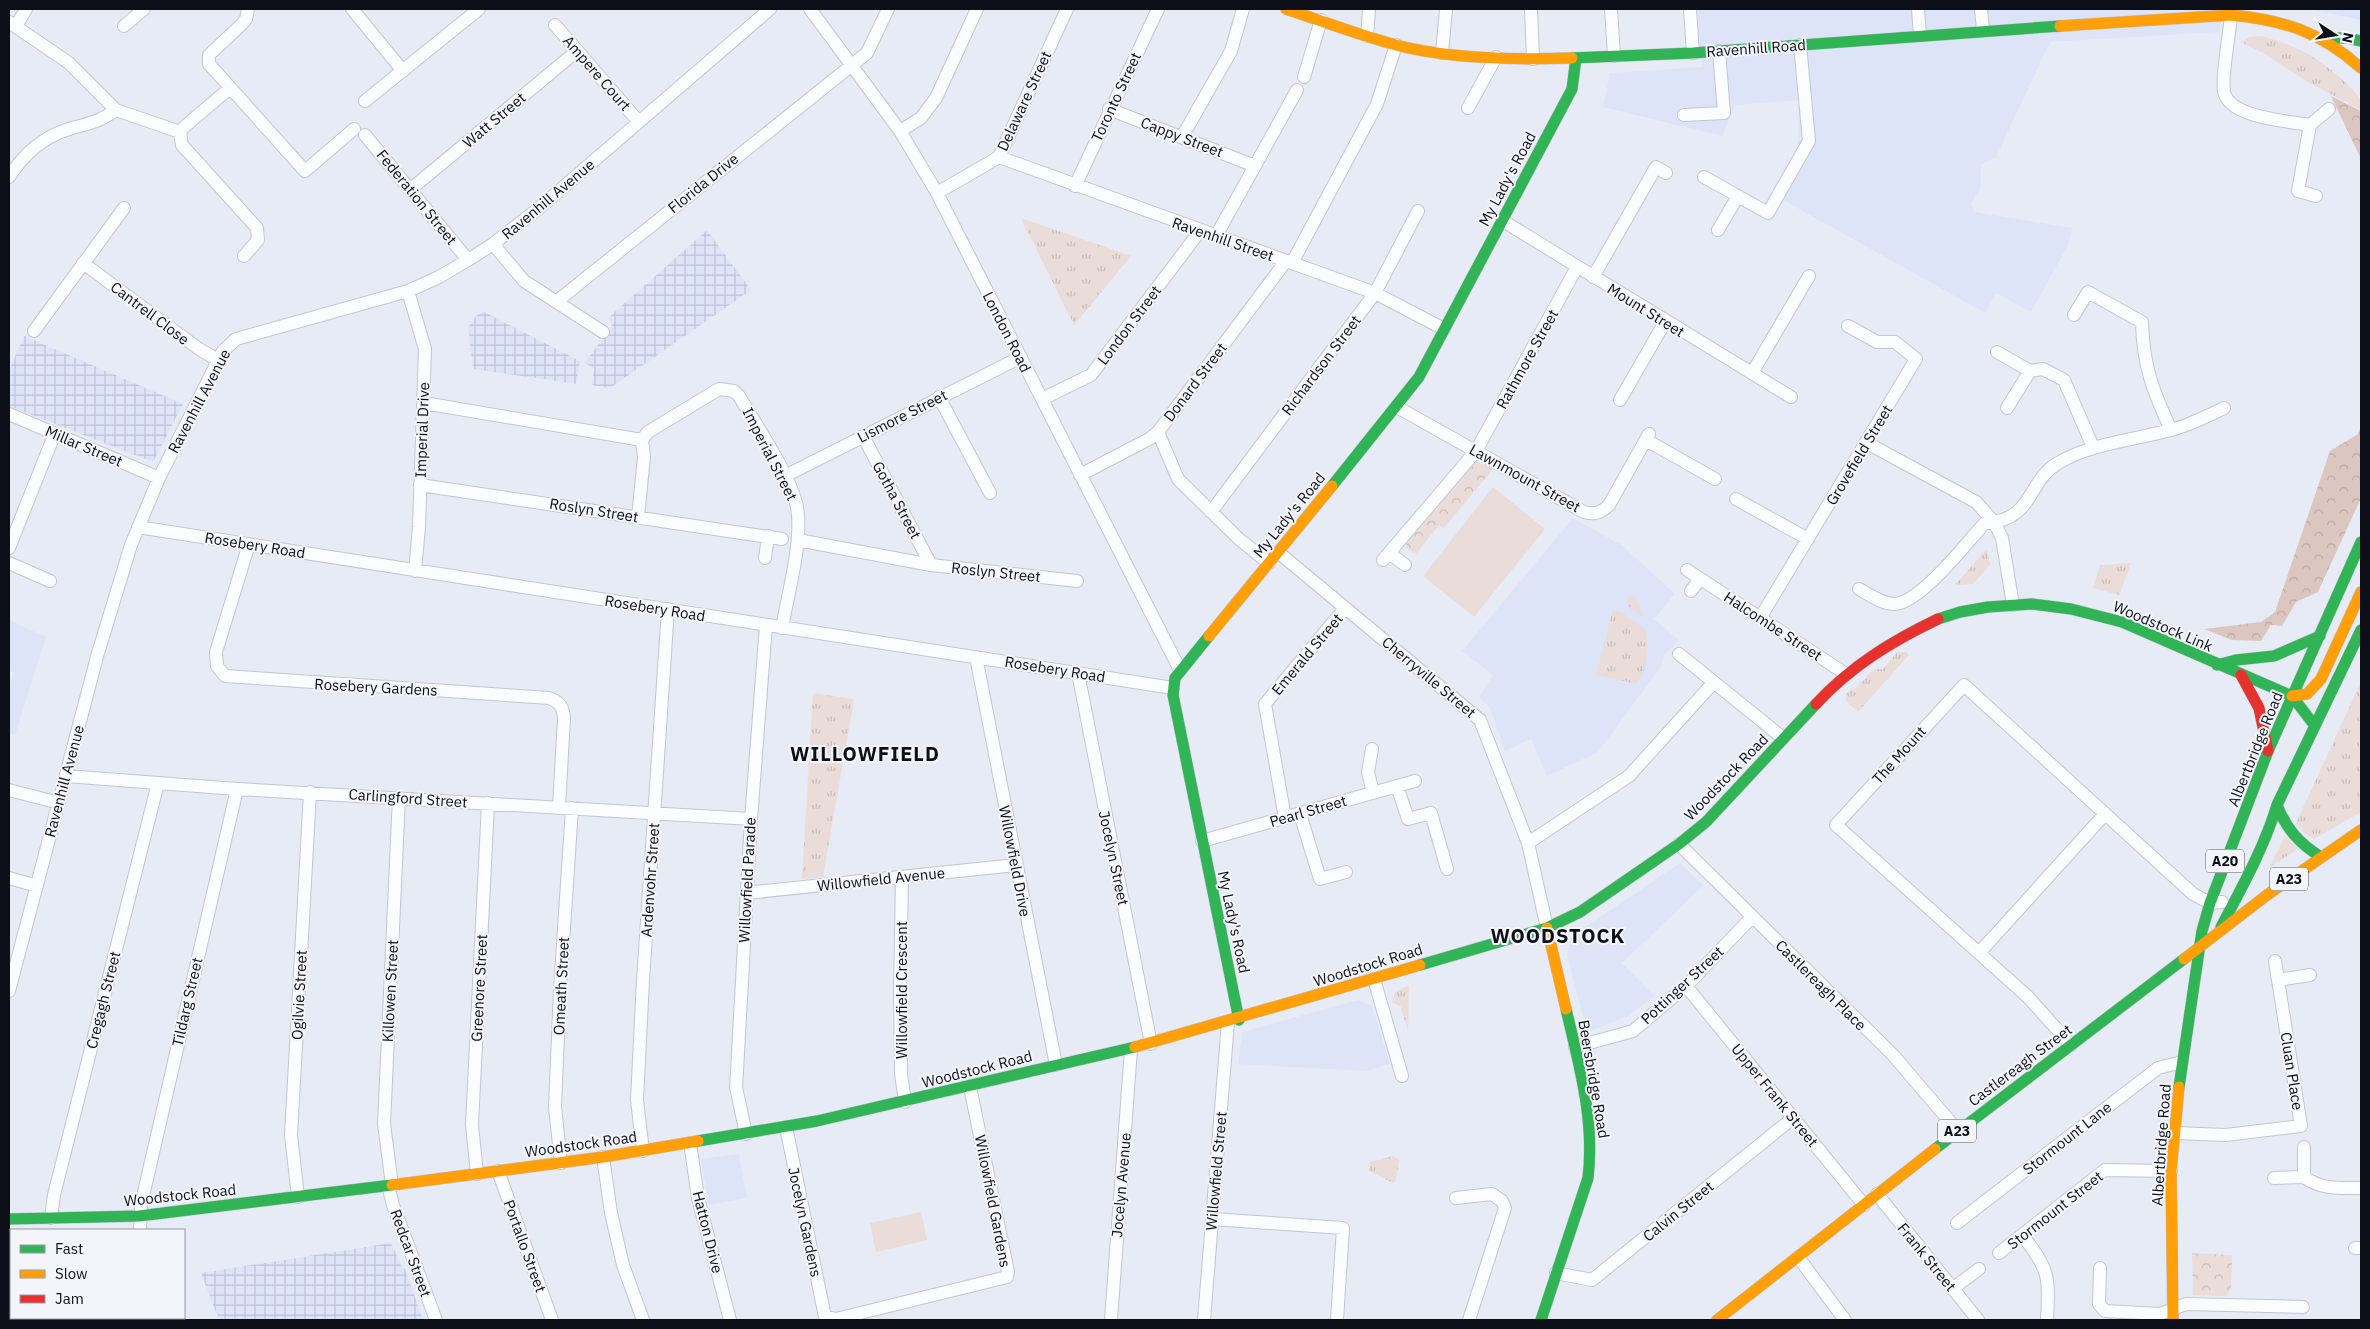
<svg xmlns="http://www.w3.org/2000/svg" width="2370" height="1329" viewBox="0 0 2370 1329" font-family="'IBM Plex Sans',sans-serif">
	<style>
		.built { fill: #dee4f8 }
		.industrial { fill: url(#industrial-grid) }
		.grass { fill: url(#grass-tufts) }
		.forest { fill: url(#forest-crowns) }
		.park { fill: url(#park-crowns) }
		.garden { fill: #e9dcd9 }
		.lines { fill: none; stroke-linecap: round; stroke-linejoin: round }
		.street-casing { stroke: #c3c6d0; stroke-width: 14 }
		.fast-casing { stroke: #c3c6d0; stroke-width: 12 }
		.slow-casing { stroke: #c3c6d0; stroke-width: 12 }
		.jam-casing { stroke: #c3c6d0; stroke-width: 12 }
		.street { stroke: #fbfcfe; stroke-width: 12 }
		.fast { stroke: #30b455; stroke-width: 11 }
		.slow { stroke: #ff9f0a; stroke-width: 11 }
		.jam { stroke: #e5322d; stroke-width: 11 }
		.labels { text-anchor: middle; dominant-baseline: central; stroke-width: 4; stroke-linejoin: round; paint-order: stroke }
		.shield { fill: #f4f5fb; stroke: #52545b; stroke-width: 1 }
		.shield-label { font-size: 14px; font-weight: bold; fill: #0c0f17 }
		.street-label { font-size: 15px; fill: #0c0f17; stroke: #f4f5fb }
		.district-label { font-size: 20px; font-weight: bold; letter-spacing: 1px; fill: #0c0f17; stroke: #f4f5fb }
	</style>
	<defs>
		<pattern id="industrial-grid" width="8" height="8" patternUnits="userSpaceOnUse" patternTransform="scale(1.25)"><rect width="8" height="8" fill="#dee4f8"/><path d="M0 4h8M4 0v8" fill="none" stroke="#bdc2d4"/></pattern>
		<pattern id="grass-tufts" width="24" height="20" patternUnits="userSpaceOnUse" patternTransform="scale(1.25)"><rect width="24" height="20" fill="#e9dcd9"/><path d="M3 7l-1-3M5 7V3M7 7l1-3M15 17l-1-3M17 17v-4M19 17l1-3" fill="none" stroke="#c7bcba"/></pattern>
		<pattern id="forest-crowns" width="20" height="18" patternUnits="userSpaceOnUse" patternTransform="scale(1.25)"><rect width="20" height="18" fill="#dbc7bf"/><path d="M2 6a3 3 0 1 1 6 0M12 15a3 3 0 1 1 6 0" fill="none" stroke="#bbaaa3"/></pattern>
		<pattern id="park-crowns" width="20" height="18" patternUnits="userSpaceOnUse" patternTransform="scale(1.25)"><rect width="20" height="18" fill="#e9dcd9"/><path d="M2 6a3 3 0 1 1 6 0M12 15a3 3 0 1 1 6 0" fill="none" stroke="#c7bcba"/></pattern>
	</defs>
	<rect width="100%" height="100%" fill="#e7ebf6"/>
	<!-- built -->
	<path class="built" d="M 1697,9 L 2227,9 L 2218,32 L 2050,42 L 1996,157 L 1981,165 L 1981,187 L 1971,204 L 1974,212 L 2072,228 L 2068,245 L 2031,312 L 1996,293 L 1985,313 L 1771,193 L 1798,146 L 1799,100 L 1735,105 L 1722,136 L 1603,107 L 1610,73 L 1702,67 Z
		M 2309,9 L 2361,9 L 2361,20 Z
		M 1573,518 L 1623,546 L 1675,594 L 1654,619 L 1679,640 L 1665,654 L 1660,668 L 1598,752 L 1547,776 L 1531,739 L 1505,751 L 1490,708 L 1479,697 L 1493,675 L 1462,651 Z
		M 9,620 L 46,637 L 15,735 L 9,733 L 9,684 L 14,673 L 9,671 Z
		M 1680,863 L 1703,886 L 1622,963 L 1654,996 L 1628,1016 L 1587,1032 L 1567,954 L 1571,940 L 1579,931 Z
		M 1358,1000 L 1372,1006 L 1390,1064 L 1366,1071 L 1238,1064 L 1242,1032 Z
		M 739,1154 L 747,1198 L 709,1205 L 701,1159 Z"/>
	<!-- industrial -->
	<path class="industrial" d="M 707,230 L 751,290 L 610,388 L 592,385 L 594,369 L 585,363 L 613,324 L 608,318 Z
		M 484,312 L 580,361 L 576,384 L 473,369 L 468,327 L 477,315 Z
		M 24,336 L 183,404 L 153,462 L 9,406 L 9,370 Z
		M 391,1243 L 401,1265 L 405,1269 L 423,1320 L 219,1320 L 201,1273 Z"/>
	<!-- grass -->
	<path class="grass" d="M 2261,36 C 2302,46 2335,67 2361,100 L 2361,110 L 2308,82 L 2265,54 L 2241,42 L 2249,37 Z
		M 1021,218 L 1131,256 L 1074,325 Z
		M 1987,549 L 1990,565 L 1973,584 L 1958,585 L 1956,584 Z
		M 2131,563 L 2119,595 L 2093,588 L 2100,565 Z
		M 1631,596 L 1635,597 L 1644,618 L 1629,607 L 1627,600 Z
		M 1613,610 L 1623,613 L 1646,630 C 1648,649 1648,668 1637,684 L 1596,675 Z
		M 1897,652 L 1906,652 L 1909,655 L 1858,712 L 1845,700 L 1847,697 L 1845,695 L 1853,688 L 1855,689 L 1874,669 L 1883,669 Z
		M 2361,682 L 2361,812 L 2314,839 L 2304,833 L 2296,823 Z
		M 813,693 L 854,699 L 823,877 L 802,879 Z
		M 2285,836 L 2298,849 L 2269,868 Z
		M 1409,985 L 1408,1032 L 1401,1007 L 1392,1002 L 1395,992 Z
		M 1393,1156 L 1399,1160 L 1396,1180 L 1393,1183 L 1369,1171 L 1370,1162 Z"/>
	<!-- forest -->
	<path class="forest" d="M 2331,96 L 2361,111 L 2361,159 Z
		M 2361,425 L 2361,498 L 2318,592 L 2296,602 L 2282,626 L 2271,625 L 2261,641 L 2232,640 L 2204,629 L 2261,622 L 2275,612 L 2330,451 L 2358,434 Z"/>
	<!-- park -->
	<path class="park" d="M 1476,461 L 1493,469 L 1444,528 L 1439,525 L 1416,554 L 1406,548 L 1406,544 Z
		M 2192,1253 L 2232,1255 L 2231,1289 L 2226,1296 L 2193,1295 Z"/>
	<!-- garden -->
	<path class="garden" d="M 1493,487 L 1545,529 L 1474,617 L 1423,576 Z
		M 921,1212 L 927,1240 L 876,1252 L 870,1223 Z"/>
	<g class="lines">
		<!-- street casing -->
		<g class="street-casing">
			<path id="street" d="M 248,9 L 246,19 L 242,24 L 209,55 L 209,64 L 305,171 L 354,129
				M 352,9 L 403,71
				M 810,9 L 900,131 L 937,193 L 1180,670
				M 1531,9 L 1533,59
				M 1611,9 L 1614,56
				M 1690,9 L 1693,53
				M 1918,9 L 1920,35
				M 1981,9 L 1983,30
				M 2231,15 C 2230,32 2221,78 2224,92 C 2230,118 2288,121 2310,125 L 2298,191 L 2316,196
				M 9,22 L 69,63 L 116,110 L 180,132
				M 555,25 L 639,122
				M 16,26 L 26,9
				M 124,26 L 144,9
				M 1367,36 L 1369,9
				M 1442,53 L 1446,9
				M 1304,77 L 1321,20
				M 230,88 L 184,127 L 180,132 L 182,145 L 257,228 L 258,240 L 244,256
				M 365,101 L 479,9
				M 1468,108 L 1496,57
				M 1109,109 L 1255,166
				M 1684,115 L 1724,113 L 1719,51
				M 2310,125 L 2329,109
				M 900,131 L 921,118 L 936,98 L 977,9
				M 365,135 L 468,260
				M 1182,137 L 1231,51 L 1243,9
				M 999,157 L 1375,293 L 1444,329
				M 9,177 C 23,155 43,137 69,129 C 89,123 97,123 116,110
				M 1704,177 L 1768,213 L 1809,141 L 1800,45
				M 1075,186 L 1158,9
				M 411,189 L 577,51
				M 937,193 L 999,157 L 1067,9
				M 1503,221 L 1791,397
				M 1718,230 L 1738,196
				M 1216,236 L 1297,90
				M 493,244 L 524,281 L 603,332
				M 83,263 L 199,349 L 218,360
				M 1292,263 L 1377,104 L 1396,45
				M 1593,277 L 1656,167 L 1666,173
				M 408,291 L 425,349 L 419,527 L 415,571
				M 556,302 L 867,53 L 888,9
				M 2074,315 L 2088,292 L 2142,322 C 2143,366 2153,391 2171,430
				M 34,331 L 124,208
				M 1997,352 L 2030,371 L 2043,369 L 2064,380 L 2093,447
				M 1752,373 L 1809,276
				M 939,397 L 990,493
				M 1042,399 L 1091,375 L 1200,231
				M 1620,400 L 1665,322
				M 424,403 L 642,440 L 648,432 L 719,389 L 734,391 L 739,396 C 756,425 791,476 797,507 C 803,541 788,593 782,628
				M 1397,407 L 1584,512 C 1595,515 1601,513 1609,505 L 1649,434
				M 2007,408 L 2030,371
				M 9,414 L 159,478
				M 1158,432 L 1178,479 L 1239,539 L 1269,563
				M 863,436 L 931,565
				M 1646,440 L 1715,479
				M 1867,443 L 1976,502 L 1994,522 L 2002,538 L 2013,605
				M 1080,475 L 1149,439 L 1158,432 L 1286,261
				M 785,476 L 1021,357
				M 420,485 L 782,539
				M 1736,499 L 1808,539
				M 1211,512 L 1375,293 L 1418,211
				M 638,517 L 644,457 L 642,440
				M 138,527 L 1173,688
				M 798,540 L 931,565 L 1077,581
				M 249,544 L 216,652 L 217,666 L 225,676 L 549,698 C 560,702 563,707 564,718 L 559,807
				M 9,548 L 55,433
				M 1278,552 L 1480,720 L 1528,843 L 1547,928
				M 1389,553 L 1405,565
				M 765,558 L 768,536
				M 1383,560 L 1476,451 L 1577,267
				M 9,563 L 50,581
				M 1687,570 L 1846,674
				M 1859,589 C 1870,595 1882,604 1894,604 C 1920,604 1967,542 1985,523 C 2035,520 2026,482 2058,463 C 2093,443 2133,440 2171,430 C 2190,425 2207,416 2224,408
				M 1691,591 L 1700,579
				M 1760,618 L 1916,359 L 1895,342 L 1877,342 L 1848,326
				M 1679,654 L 1783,738
				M 976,657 L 1056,1065
				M 1078,673 L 1151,1044
				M 1372,749 L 1368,772 L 1373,793
				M 66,776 L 237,789 L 751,819
				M 1397,786 L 1408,819 L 1431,813 L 1447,869
				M 9,790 L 59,803
				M 1300,814 L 1320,879 L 1346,872
				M 1285,818 L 1265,704 L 1345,608
				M 1202,841 L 1415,781
				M 1528,843 L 1629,776 L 1714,682
				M 1679,844 L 1893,1055 L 1958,1131
				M 9,878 L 37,886
				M 902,878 L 900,990 L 901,1074 L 905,1102
				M 746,893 L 1016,865
				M 1979,953 L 2105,814
				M 1374,979 L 1402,1076
				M 2278,980 L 2310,975
				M 1686,986 L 1864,1205
				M 9,991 L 98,653 L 131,545 L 159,478 L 223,351 L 236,339 L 408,291 L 439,277 L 468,260 L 493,244 L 539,208 L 770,9
				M 2071,1045 L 2028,997 L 1836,825 L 1964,685 L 2193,894 L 2210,903 L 2222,902
				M 1575,1047 L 1633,1031 L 1686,986 L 1752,917
				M 786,1127 L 825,1317 L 836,1319 L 1007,1277 L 1008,1272 L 970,1087
				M 2175,1133 L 2226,1135 L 2301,1126 L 2275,961
				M 746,1134 L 736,1087 L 737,1071 L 751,819 L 766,625
				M 690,1143 L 698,1198 L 730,1320
				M 2304,1147 L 2304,1177 C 2322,1190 2340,1188 2361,1188
				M 643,1151 L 637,1100 L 643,980 L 668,609
				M 603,1157 L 611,1213 L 623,1265 L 643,1320
				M 561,1163 L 555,1107 L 560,989 L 572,808
				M 498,1171 L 552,1320
				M 477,1174 L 472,1125 L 488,803
				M 2274,1178 L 2304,1177
				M 388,1185 L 393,1205 L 436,1320
				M 392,1185 L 384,1124 L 399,797
				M 1877,1194 L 1978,1320
				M 298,1197 L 291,1135 L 310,792
				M 1456,1198 L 1492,1194 L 1502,1201 L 1505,1208 L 1469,1320
				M 51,1218 L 54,1195 L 158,783
				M 1212,1219 L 1343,1228 L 1337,1320
				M 1957,1223 L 2158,1068 L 2182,1062
				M 140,1230 L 141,1205 L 237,789
				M 2022,1235 C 2050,1270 2049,1277 2047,1320
				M 2355,1248 L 2361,1248
				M 1999,1253 L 2105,1170 L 2171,1171
				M 1798,1257 L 1845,1320
				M 2100,1268 L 2099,1304 L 2105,1311 L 2160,1314 L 2186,1304 L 2303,1307
				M 1556,1273 L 1592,1280 L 1793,1118
				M 1952,1289 L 1979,1269
				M 100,1318 L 100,1320
				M 169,1318 L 170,1320
				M 11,1320 L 11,1313
				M 1111,1320 L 1131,1049
				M 1204,1320 L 1228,1022"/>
		</g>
		<!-- fast casing -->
		<g class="fast-casing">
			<path id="fast" d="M 2324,38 L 2347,38 L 2361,41
				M 1572,58 L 1693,53 L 2060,26
				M 1332,486 L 1419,377 L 1572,89 L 1576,58
				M 1938,619 L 1960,612 L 1988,607 L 2032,604 L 2071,609 L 2122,622 L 2292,696 L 2315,726
				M 1209,636 L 1175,678 L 1173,695 L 1239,1020
				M 2217,665 L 2236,660 L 2274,656 L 2320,636
				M 2277,805 C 2286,829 2300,844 2321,857
				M 2221,927 C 2242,887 2264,848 2277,805 L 2361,630
				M 1420,965 L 1547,928 L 1580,912 L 1679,844 L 1706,822 L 1816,704
				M 2179,1087 L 2202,931 L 2210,903 L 2268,751 L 2361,542
				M 698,1141 L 817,1121 L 1135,1047
				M 1935,1149 L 2184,959
				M 9,1219 L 139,1216 L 392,1185
				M 1541,1320 L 1588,1178 C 1595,1120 1579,1065 1566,1009"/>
		</g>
		<!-- slow casing -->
		<g class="slow-casing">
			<path id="slow" d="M 1286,9 C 1322,21 1359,35 1396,45 C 1450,59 1516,60 1572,58
				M 2060,26 L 2231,15 C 2284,20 2321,32 2361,68
				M 1209,636 L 1332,486
				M 2292,696 L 2307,694 L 2321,679 L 2361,592
				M 1547,928 L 1566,1009
				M 2184,959 L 2267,895 L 2361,830
				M 1135,1047 L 1420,965
				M 392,1185 L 603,1157 L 698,1141
				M 1717,1320 L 1935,1149
				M 2173,1320 L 2171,1171 L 2179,1087"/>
		</g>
		<!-- jam casing -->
		<g class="jam-casing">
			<path id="jam" d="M 2241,675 L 2259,708 L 2268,751
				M 1816,704 C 1851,666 1892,641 1938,619"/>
		</g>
		<!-- street -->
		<use href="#street" class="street"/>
		<!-- fast -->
		<use href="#fast" class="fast"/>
		<!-- slow -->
		<use href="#slow" class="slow"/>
		<!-- jam -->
		<use href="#jam" class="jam"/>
	</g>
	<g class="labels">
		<!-- shield labels -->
		<g class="shield">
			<rect x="2206" y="849.5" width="38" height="23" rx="4"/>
			<rect x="2270" y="867.5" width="38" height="23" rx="4"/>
			<rect x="1938" y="1119.5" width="38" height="23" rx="4"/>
		</g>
		<g class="shield-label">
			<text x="2225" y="861">A20</text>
			<text x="2289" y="879">A23</text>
			<text x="1957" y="1131">A23</text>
		</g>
		<!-- street labels -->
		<g class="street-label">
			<text transform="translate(1756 48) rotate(-4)">Ravenhill Road</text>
			<text transform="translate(597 73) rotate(49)">Ampere Court</text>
			<text transform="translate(1116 97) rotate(-65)">Toronto Street</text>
			<text transform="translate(1024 101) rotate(-65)">Delaware Street</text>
			<text transform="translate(494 120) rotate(-40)">Watt Street</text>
			<text transform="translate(1182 137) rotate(21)">Cappy Street</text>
			<text transform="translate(1507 179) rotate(-62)">My Lady's Road</text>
			<text transform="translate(703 183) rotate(-39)">Florida Drive</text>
			<text transform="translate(417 197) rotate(51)">Federation Street</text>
			<text transform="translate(548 199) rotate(-40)">Ravenhill Avenue</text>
			<text transform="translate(1223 239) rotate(19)">Ravenhill Street</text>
			<text transform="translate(1646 310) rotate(32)">Mount Street</text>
			<text transform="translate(150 313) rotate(37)">Cantrell Close</text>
			<text transform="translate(1129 325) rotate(-53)">London Street</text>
			<text transform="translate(1007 332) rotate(63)">London Road</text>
			<text transform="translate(1527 359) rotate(-61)">Rathmore Street</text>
			<text transform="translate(1321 365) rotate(-53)">Richardson Street</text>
			<text transform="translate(1195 382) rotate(-53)">Donard Street</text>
			<text transform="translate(199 401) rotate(-62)">Ravenhill Avenue</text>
			<text transform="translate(902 416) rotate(-27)">Lismore Street</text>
			<text transform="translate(422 430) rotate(-88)">Imperial Drive</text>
			<text transform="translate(84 446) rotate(23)">Millar Street</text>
			<text transform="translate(770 454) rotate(63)">Imperial Street</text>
			<text transform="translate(1859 455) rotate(-59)">Grovefield Street</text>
			<text transform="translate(1525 478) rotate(29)">Lawnmount Street</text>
			<text transform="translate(897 500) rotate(62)">Gotha Street</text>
			<text transform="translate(594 510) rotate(9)">Roslyn Street</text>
			<text transform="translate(1289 515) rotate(-51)">My Lady's Road</text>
			<text transform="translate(255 545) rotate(9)">Rosebery Road</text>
			<text transform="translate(996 572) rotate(6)">Roslyn Street</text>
			<text transform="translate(655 608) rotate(9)">Rosebery Road</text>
			<text transform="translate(1773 626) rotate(33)">Halcombe Street</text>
			<text transform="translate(2163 626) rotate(23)">Woodstock Link</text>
			<text transform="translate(1307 654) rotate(-50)">Emerald Street</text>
			<text transform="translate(1055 669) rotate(9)">Rosebery Road</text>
			<text transform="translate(1429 677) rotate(40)">Cherryville Street</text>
			<text transform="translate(376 687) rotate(3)">Rosebery Gardens</text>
			<text transform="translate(2255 749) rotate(-68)">Albertbridge Road</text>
			<text transform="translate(1899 755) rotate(-48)">The Mount</text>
			<text transform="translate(1726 777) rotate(-46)">Woodstock Road</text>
			<text transform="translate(64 781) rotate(-75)">Ravenhill Avenue</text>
			<text transform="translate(408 798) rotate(4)">Carlingford Street</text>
			<text transform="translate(1308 811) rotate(-16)">Pearl Street</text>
			<text transform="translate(1114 858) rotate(78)">Jocelyn Street</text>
			<text transform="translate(1015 861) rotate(79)">Willowfield Drive</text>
			<text transform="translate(881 879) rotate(-6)">Willowfield Avenue</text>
			<text transform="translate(650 880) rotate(-86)">Ardenvohr Street</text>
			<text transform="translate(747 880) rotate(-87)">Willowfield Parade</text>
			<text transform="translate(1234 922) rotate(78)">My Lady's Road</text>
			<text transform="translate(1368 965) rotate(-17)">Woodstock Road</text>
			<text transform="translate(1682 985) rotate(-43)">Pottinger Street</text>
			<text transform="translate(1821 985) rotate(45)">Castlereagh Place</text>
			<text transform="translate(561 986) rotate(-87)">Omeath Street</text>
			<text transform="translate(479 988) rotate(-87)">Greenore Street</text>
			<text transform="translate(901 990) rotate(-90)">Willowfield Crescent</text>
			<text transform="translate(390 991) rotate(-87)">Killowen Street</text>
			<text transform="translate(299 995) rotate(-87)">Ogilvie Street</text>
			<text transform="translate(103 1000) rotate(-76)">Cregagh Street</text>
			<text transform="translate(187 1002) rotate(-77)">Tildarg Street</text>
			<text transform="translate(2020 1065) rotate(-37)">Castlereagh Street</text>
			<text transform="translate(977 1069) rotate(-14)">Woodstock Road</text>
			<text transform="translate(2292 1071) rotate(81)">Cluan Place</text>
			<text transform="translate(1594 1079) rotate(80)">Beersbridge Road</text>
			<text transform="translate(1775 1095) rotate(51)">Upper Frank Street</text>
			<text transform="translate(2067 1138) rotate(-38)">Stormount Lane</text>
			<text transform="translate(581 1144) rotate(-8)">Woodstock Road</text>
			<text transform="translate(2161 1145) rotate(-86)">Albertbridge Road</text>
			<text transform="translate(1216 1171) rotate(-85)">Willowfield Street</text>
			<text transform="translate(1121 1185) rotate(-85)">Jocelyn Avenue</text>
			<text transform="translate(180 1195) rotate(-6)">Woodstock Road</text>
			<text transform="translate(993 1201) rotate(79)">Willowfield Gardens</text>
			<text transform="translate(2055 1210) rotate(-38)">Stormount Street</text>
			<text transform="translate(1678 1211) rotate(-39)">Calvin Street</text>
			<text transform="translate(805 1222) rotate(78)">Jocelyn Gardens</text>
			<text transform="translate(708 1232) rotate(76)">Hatton Drive</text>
			<text transform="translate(525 1246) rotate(70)">Portallo Street</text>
			<text transform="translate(411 1253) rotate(70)">Redcar Street</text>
			<text transform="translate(1927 1257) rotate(51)">Frank Street</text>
		</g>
		<!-- district labels -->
		<g class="district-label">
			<text x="865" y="753">WILLOWFIELD</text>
			<text x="1558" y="935">WOODSTOCK</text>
		</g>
	</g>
	<!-- border -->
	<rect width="2370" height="1329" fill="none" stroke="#0c0f17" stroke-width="20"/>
	<!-- legend -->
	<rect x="10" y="1229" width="175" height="90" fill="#f4f5fb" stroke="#9799a0"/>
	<rect x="20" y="1245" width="25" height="8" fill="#30b455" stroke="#9799a0"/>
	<text x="55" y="1254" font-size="15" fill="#0c0f17">Fast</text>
	<rect x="20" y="1270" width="25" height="8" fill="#ff9f0a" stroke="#9799a0"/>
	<text x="55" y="1279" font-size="15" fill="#0c0f17">Slow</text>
	<rect x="20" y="1295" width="25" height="8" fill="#e5322d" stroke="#9799a0"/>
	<text x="55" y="1304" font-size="15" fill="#0c0f17">Jam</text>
	<!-- north arrow -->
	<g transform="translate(2335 35) rotate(102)" stroke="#f4f5fb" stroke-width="4" paint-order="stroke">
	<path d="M0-4L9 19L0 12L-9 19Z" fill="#0c0f17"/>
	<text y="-8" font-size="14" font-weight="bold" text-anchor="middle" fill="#0c0f17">N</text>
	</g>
</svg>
